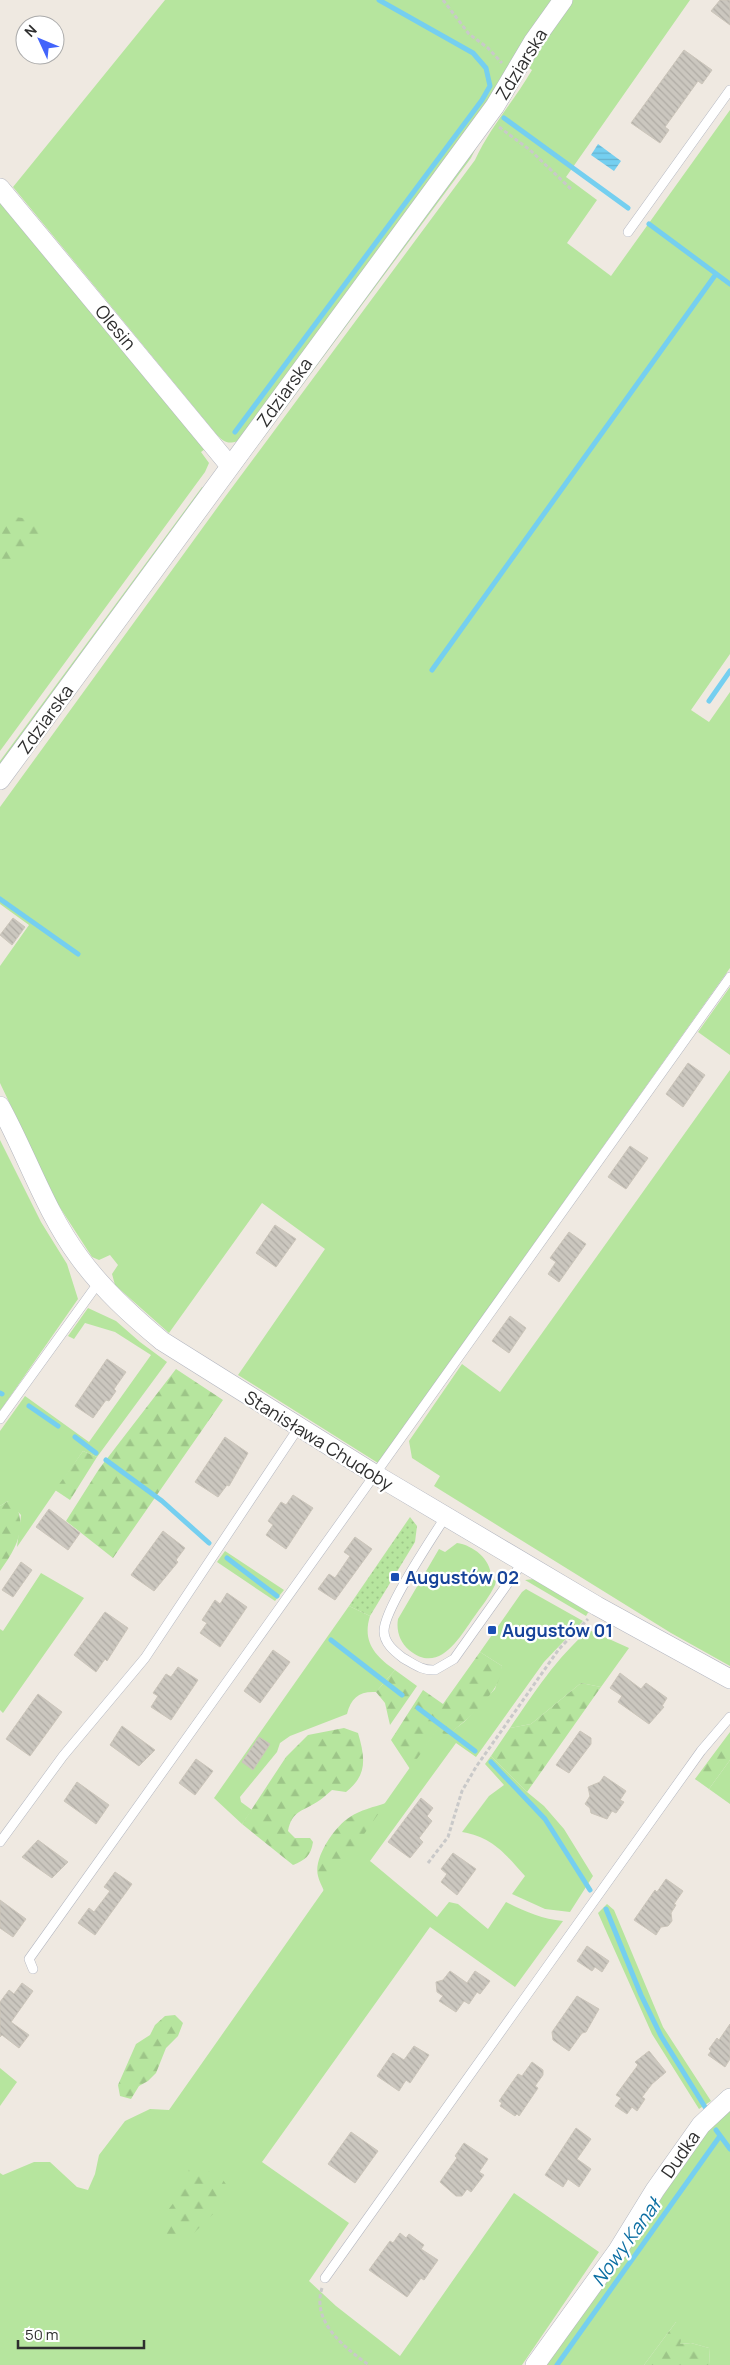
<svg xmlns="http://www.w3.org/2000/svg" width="730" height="2365" viewBox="0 0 730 2365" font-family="Manrope,sans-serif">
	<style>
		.grass { fill: #b6e59e }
		.forest { fill: url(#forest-firs) }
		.garden { fill: url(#garden-dots) }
		.water { fill: url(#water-rules) }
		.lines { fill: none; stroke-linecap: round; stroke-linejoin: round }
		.stream { stroke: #75cff0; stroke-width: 5 }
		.building { fill: url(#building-back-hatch); stroke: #cbc5ba }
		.lane-casing { stroke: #b4b7c1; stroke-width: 10 }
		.street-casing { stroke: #b4b7c1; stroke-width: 20 }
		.path { stroke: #c9c9c9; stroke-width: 3; stroke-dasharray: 4 2.5; stroke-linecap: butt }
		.lane { stroke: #fff; stroke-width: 9 }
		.street { stroke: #fff; stroke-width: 19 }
		.transit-dot { fill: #1a4fb4; stroke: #fff; stroke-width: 2 }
		.labels { text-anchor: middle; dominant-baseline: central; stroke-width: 4.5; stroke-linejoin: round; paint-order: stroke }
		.street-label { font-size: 18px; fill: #2e2e2e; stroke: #fff }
		.transit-label { font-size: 18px; font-weight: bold; fill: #164399; stroke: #fff; text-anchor: start }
		.water-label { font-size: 19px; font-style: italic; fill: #0d6fa3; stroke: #fff }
	</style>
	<defs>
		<pattern id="forest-firs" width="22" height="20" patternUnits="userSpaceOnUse" patternTransform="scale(1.25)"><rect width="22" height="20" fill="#b6e59e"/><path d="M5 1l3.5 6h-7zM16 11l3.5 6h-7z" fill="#9dc588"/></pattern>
		<pattern id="garden-dots" width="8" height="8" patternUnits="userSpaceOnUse" patternTransform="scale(1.25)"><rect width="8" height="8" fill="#b6e59e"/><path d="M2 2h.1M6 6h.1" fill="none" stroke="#9dc588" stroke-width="1.8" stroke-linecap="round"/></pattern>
		<pattern id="water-rules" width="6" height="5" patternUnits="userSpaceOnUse" patternTransform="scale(1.25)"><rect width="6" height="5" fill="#75cff0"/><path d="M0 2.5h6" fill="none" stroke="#66b2ce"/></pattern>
		<pattern id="building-back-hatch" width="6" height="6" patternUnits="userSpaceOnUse" patternTransform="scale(1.25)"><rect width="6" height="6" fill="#cbc7bf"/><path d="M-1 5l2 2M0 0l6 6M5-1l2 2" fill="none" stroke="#afaba4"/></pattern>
	</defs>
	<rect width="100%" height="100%" fill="#efe9e1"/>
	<!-- grass -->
	<path class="grass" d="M 165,0 L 556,0 L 491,99 L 238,441 C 228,444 225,443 217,435 L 13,187 Z
		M 572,0 L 690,0 L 566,177 L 597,200 L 567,243 L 611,276 L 730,110 L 730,654 L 691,710 L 709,722 L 730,692 L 730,968 L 378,1463 L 238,1375 L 325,1249 L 262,1203 L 169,1333 L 115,1285 L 112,1274 L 118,1265 L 110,1255 L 99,1260 L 92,1257 L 57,1203 L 0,1083 L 0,966 L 29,925 L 0,904 L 0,807 L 225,497 L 475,160 C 490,127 514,101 532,70 L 526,66 Z
		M 525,73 C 508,103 485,128 471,158 L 226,488 Z
		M 0,203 L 205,449 L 201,452 L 209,463 L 205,472 L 0,751 Z
		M 202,487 L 204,488 L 0,769 L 0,761 Z
		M 730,987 L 730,1055 L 698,1032 Z
		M 730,1070 L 730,1666 L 671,1633 L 434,1486 L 440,1476 L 412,1458 L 409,1441 L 462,1364 L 500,1392 Z
		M 0,1140 L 41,1222 L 67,1264 L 78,1299 L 0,1411 Z
		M 88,1308 L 116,1321 L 140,1342 L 167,1362 L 97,1457 L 83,1451 L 17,1547 L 21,1515 L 8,1501 L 0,1506 L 0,1431 L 25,1396 L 89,1442 L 151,1355 L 115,1332 L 85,1323 L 74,1339 L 68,1336 Z
		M 457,1543 C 473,1545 492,1560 491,1578 L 496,1581 L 495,1585 C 490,1596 481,1607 474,1617 C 459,1638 439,1675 409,1650 C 400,1642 396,1631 398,1619 L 439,1549 L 445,1552 Z
		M 225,1551 L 284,1590 L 275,1601 L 217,1562 Z
		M 41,1573 L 84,1598 L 3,1713 L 0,1710 L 0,1629 L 3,1631 Z
		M 534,1579 L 589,1611 L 586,1616 L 525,1580 Z
		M 526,1589 L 583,1621 L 544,1662 L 476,1757 L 456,1743 L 370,1861 L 437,1917 L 449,1902 L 458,1904 L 488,1929 L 506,1902 C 526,1912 542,1919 563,1921 L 515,1987 L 430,1927 L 262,2162 L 349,2223 L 309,2281 L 336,2306 L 400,2356 L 514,2193 L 599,2252 L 522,2365 L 0,2365 L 0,2173 L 3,2175 L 34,2162 L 50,2162 L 77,2187 L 88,2190 L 95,2174 L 99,2155 L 125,2121 L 150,2109 L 169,2110 L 437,1729 L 447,1735 L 464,1722 L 495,1689 L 502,1666 L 480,1652 L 522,1592 Z
		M 349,1606 L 370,1616 C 362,1642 375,1656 395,1670 L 376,1692 C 359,1691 351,1698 347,1714 L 290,1736 L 280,1743 L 277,1752 L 240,1797 L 241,1802 L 252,1810 L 242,1824 L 214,1798 Z
		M 589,1630 L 629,1648 L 601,1687 L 581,1683 L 531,1724 L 510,1728 C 533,1694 557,1657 589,1630 Z
		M 491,1756 L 527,1792 L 544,1806 L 564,1829 L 593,1876 L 570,1912 L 545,1909 L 512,1894 L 525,1876 C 505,1854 493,1837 462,1832 L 489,1796 L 504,1785 L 485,1764 Z
		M 730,1760 L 730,1804 L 709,1789 Z
		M 607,1904 L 614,1910 L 663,2027 L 711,2101 L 699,2109 L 652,2034 L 598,1913 Z
		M 0,2068 L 17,2082 L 0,2106 Z
		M 730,2107 L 730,2365 L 710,2365 L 709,2348 L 691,2343 L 680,2344 L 676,2322 L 644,2365 L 545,2365 L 624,2255 L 702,2136 Z"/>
	<!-- forest -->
	<path class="forest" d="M 15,517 L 38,520 L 40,540 L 21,553 L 9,570 L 0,571 L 0,528 Z
		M 176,1369 L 223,1400 L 113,1558 L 66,1521 L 99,1469 Z
		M 83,1451 L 97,1457 L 70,1500 L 55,1490 Z
		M 8,1501 L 15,1503 C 28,1529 15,1550 0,1571 L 0,1506 Z
		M 480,1652 L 502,1666 C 502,1692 466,1720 447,1736 L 437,1730 L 410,1769 L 391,1740 L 423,1690 L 443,1704 Z
		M 395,1670 L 417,1686 L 390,1725 L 385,1703 L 376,1692 Z
		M 581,1683 L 601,1687 L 527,1792 L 491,1756 L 510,1728 L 531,1724 Z
		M 344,1728 L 358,1733 C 365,1757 368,1775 346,1792 L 332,1790 C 327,1794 322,1799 317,1802 C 301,1812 292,1811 288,1831 L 295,1838 L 310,1838 L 313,1842 C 311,1856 305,1860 293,1865 L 242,1824 L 286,1757 L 308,1735 Z
		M 730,1732 L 730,1760 L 709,1789 L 695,1779 Z
		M 386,1803 L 324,1891 C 322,1886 319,1881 318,1876 C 313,1858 335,1826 350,1817 C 360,1810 374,1807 386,1803 Z
		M 175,2015 L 183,2023 L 178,2036 L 166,2048 L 156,2073 L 148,2081 L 139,2086 L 131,2099 L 120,2096 L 118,2085 L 136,2044 L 150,2035 L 155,2025 L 165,2016 Z
		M 189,2169 L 218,2173 L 233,2194 L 194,2233 L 166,2235 L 165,2214 L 184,2189 Z
		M 676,2322 L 685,2327 L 680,2344 L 691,2343 L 709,2348 L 710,2365 L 644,2365 Z"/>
	<!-- garden -->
	<path class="garden" d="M 410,1517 L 417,1526 L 415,1542 L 370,1616 L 349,1606 Z"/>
	<!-- water -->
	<path class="water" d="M 598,144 L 621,161 L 614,171 L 591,155 Z"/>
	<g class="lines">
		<!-- stream -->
		<path class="stream" d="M 504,118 L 628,208
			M 649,224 L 730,284
			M 235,432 L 482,100 L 490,86 L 486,68 L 473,53 L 379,0
			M 432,670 L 716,274
			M 709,701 L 730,671
			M 0,899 L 78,954
			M 0,1393 L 2,1394
			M 29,1406 L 58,1426
			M 75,1437 L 96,1453
			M 106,1460 L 162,1501 L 209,1543
			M 227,1558 L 277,1596
			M 331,1640 L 402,1695
			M 418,1708 L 475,1751
			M 491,1762 L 545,1819 L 590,1890
			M 606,1909 L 641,1995 L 661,2036 L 705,2107
			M 716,2130 L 730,2149
			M 557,2365 L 720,2136"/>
	</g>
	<!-- building -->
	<path class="building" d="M 720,0 L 730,0 L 730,25 L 711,11 Z
		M 684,50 L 712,70 L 702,84 L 698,81 L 665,127 L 669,130 L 660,143 L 631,123 Z
		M 13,918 L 25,927 L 12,945 L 0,935 Z
		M 688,1063 L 705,1075 L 683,1107 L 666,1094 Z
		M 630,1146 L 648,1158 L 626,1189 L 608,1177 Z
		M 275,1225 L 296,1239 L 276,1267 L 256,1253 Z
		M 569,1232 L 586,1244 L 559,1282 L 548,1274 L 556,1262 L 550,1258 Z
		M 510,1316 L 526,1328 L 509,1353 L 492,1341 Z
		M 107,1359 L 126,1372 L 114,1389 L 116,1391 L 109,1401 L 106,1400 L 93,1418 L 75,1406 Z
		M 225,1437 L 248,1453 L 229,1486 L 227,1485 L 218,1497 L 195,1482 Z
		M 293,1495 L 313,1508 L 286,1549 L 266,1535 L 273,1525 L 268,1521 L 281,1502 L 286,1505 Z
		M 49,1509 L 80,1533 L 68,1550 L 36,1527 Z
		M 163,1531 L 185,1548 L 176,1560 L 178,1562 L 154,1591 L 131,1575 Z
		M 355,1537 L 372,1549 L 335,1600 L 318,1589 L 329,1574 L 335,1578 L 350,1556 L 344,1552 Z
		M 21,1562 L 32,1570 L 13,1597 L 2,1590 Z
		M 227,1593 L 247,1607 L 220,1647 L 200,1633 L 207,1623 L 202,1620 L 215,1600 L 220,1604 Z
		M 105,1612 L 128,1628 L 107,1661 L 105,1659 L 96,1672 L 74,1655 Z
		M 273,1650 L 290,1662 L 260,1703 L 244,1691 Z
		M 178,1667 L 198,1680 L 171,1720 L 151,1707 L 158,1696 L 153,1693 L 166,1674 L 171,1677 Z
		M 620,1673 L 641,1689 L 646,1683 L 667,1698 L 662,1706 L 664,1707 L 649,1724 L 618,1702 L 622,1696 L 610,1688 Z
		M 38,1694 L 62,1712 L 30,1756 L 6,1739 Z
		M 122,1726 L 155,1750 L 139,1766 L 110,1745 Z
		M 580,1731 L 591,1738 L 591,1744 L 569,1773 L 556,1765 Z
		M 259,1737 L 270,1744 L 253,1770 L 242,1762 Z
		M 196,1759 L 213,1771 L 195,1795 L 179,1783 Z
		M 604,1776 L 626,1791 L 620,1800 L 624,1802 L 616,1813 L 612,1811 L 607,1819 L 591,1813 L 590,1808 L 585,1804 L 590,1796 L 588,1787 L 600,1782 Z
		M 77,1782 L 109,1805 L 96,1824 L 64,1801 Z
		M 421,1798 L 433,1808 L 427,1816 L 432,1821 L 419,1838 L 423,1842 L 410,1858 L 388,1842 Z
		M 38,1840 L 68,1862 L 52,1878 L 22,1857 Z
		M 453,1853 L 476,1869 L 457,1895 L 441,1882 L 447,1874 L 441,1869 Z
		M 115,1872 L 132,1884 L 95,1935 L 78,1923 L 89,1908 L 94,1912 L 110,1891 L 104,1887 Z
		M 666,1879 L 683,1891 L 674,1904 L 676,1905 L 671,1913 L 672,1921 L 668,1926 L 661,1927 L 656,1935 L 634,1920 L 655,1890 L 657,1892 Z
		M 0,1900 L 26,1919 L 13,1937 L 0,1928 Z
		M 587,1946 L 609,1961 L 602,1972 L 595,1967 L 592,1971 L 577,1961 Z
		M 450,1971 L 467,1983 L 475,1971 L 490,1981 L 480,1994 L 477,1992 L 469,2004 L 464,2001 L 456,2012 L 439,2001 L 443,1996 L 437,1992 L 436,1982 L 443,1980 Z
		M 22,1983 L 33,1991 L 11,2022 L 29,2035 L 19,2048 L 2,2035 L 0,2037 L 0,2002 L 9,1990 L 14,1994 Z
		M 577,1996 L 599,2009 L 586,2032 L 582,2033 L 569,2051 L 553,2040 L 552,2032 Z
		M 730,2024 L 730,2059 L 725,2067 L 708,2055 L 711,2051 L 709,2049 L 717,2038 L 719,2040 Z
		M 414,2046 L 429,2055 L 410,2083 L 406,2080 L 399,2091 L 377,2076 L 393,2053 L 404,2060 Z
		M 649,2051 L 666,2072 L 652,2084 L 642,2097 L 645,2099 L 637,2111 L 632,2107 L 627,2114 L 615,2106 L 621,2098 L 616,2095 L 638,2065 L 635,2062 Z
		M 532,2062 L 543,2070 L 543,2075 L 535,2086 L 538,2088 L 519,2116 L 517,2114 L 515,2116 L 500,2106 L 502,2103 L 499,2101 L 518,2074 L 522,2076 Z
		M 576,2128 L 591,2139 L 577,2159 L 591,2169 L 579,2187 L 568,2179 L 563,2187 L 545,2175 Z
		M 351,2132 L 378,2151 L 355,2183 L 328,2164 Z
		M 464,2143 L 488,2159 L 479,2172 L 484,2175 L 471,2192 L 467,2189 L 462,2196 L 456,2196 L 440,2182 L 457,2158 L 455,2156 Z
		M 400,2233 L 406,2238 L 409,2234 L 424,2245 L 421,2249 L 438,2260 L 424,2280 L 421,2278 L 407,2297 L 369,2270 L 390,2241 L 393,2243 Z"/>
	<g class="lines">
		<!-- lane casing -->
		<g class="lane-casing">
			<path id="lane" d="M 628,232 L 730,90
				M 0,1419 L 99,1282
				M 446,1516 C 432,1538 384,1609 384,1631 C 384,1643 394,1651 403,1658 C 414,1664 422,1671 435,1670 L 454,1659 L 518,1569 L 519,1560
				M 0,1842 L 63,1756 L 145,1658 L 299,1427
				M 33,1969 L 29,1959 L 730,977
				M 325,2278 L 701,1751 L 730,1717"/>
		</g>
		<!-- street casing -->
		<g class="street-casing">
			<path id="street" d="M 0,188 L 230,466
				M 0,780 L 495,106 L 533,42 L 563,0
				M 0,1106 C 27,1155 45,1211 79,1257 C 102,1289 132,1316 162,1341 L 376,1475 L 597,1606 L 730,1679
				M 535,2365 L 618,2250 L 655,2190 L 701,2125 L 730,2098"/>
		</g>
		<!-- path -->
		<path class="path" d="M 443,0 L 469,34 L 488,48 L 502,63
			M 499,127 L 530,150 L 572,190
			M 428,1863 L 448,1837 L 462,1791 L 476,1767 L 559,1649 L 588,1619
			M 322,2288 C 311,2322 345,2348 369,2365"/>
		<!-- lane -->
		<use href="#lane" class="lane"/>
		<!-- street -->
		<use href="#street" class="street"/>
	</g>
	<!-- markers -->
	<g class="transit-dot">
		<rect x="390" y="1572" width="10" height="10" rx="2.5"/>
		<rect x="487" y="1625" width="10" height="10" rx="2.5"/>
	</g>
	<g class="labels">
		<!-- street labels -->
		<g class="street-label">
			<text transform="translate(521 64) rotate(-58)">Zdziarska</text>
			<text transform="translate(116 327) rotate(50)">Olesin</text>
			<text transform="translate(284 392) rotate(-54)">Zdziarska</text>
			<text transform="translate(45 719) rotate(-54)">Zdziarska</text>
			<text transform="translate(319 1440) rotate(32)">Stanisława Chudoby</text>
			<text transform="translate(680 2154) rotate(-55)">Dudka</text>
		</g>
		<!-- transit labels -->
		<g class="transit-label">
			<text x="405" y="1577">Augustów 02</text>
			<text x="502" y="1630">Augustów 01</text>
		</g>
		<!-- water labels -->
		<g class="water-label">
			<text transform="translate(626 2242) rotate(-54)">Nowy Kanał</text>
		</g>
	</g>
	<!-- north arrow -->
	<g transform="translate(40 40) rotate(314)"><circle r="24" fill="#ffffff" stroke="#ababab"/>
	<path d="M0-4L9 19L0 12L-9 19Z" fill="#4264fb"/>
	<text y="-8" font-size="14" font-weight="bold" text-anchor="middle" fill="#2e2e2e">N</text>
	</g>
	<!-- scale -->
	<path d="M18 2340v8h126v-8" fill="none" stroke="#2e2e2e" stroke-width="2.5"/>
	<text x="25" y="2340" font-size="15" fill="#2e2e2e" stroke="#ffffff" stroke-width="4" paint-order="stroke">50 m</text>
</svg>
